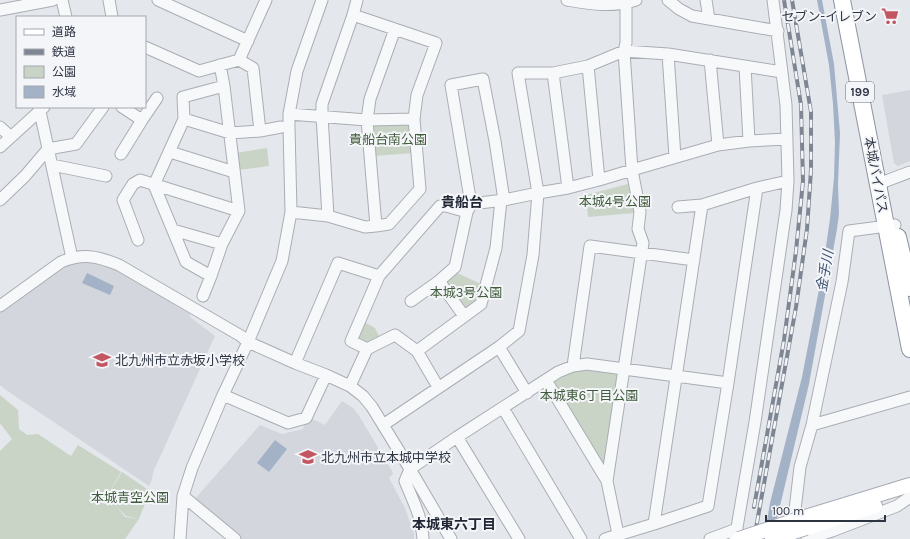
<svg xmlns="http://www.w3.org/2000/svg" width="910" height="539" viewBox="0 0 910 539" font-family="Karla,'Noto Sans JP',sans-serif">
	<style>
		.built { fill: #d3d6dc }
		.green { fill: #c9d4c6 }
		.water { fill: #a3b2c7 }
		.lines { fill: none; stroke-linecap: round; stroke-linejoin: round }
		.minor-casing { stroke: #a9aeb5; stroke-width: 13 }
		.major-casing { stroke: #a5aab5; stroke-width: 16 }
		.highway-casing { stroke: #8d93a0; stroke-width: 18 }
		.minor { stroke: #f7f8f9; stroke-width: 11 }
		.major { stroke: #fff; stroke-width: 14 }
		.highway { stroke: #fff; stroke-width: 16 }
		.rail-casing { stroke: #7f8693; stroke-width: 4 }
		.rail { stroke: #f4f5f8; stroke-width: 2.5; stroke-dasharray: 8; stroke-linecap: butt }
		.major-bridge-casing { stroke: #a5aab5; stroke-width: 16; stroke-linecap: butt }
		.major-bridge { stroke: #fff; stroke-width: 14 }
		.labels { text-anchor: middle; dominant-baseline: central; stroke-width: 4; stroke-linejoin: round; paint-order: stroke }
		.shield { fill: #f4f5f8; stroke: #696e79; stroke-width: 1 }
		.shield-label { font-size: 12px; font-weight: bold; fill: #2d3442 }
		.poi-label { font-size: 13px; fill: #2d3442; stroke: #f4f5f8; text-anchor: start }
		.park-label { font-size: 13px; fill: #405c3c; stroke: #f4f5f8 }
		.street-label { font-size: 13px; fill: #2d3442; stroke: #f4f5f8 }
		.neighbourhood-label { font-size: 14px; font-weight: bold; fill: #1f2533; stroke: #f4f5f8 }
		.water-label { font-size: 14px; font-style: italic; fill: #3b5172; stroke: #f4f5f8 }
	</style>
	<rect width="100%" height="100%" fill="#e4e7eb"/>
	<!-- built -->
	<path class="built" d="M 910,90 L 910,161 L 898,166 L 894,163 L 882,95 Z
		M 80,261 L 98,262 L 110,266 L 190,314 L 190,317 L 215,336 L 154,470 L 151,482 L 149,486 L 6,390 L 0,385 L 0,309 L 64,264 Z
		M 342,401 L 353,408 L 358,414 L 392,471 L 393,474 L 389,478 L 405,508 L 414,534 L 414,539 L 240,539 L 193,501 L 260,425 L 282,434 L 303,429 L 308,417 L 325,425 Z"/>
	<!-- green -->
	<path class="green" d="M 372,123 L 412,123 L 414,153 L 373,156 Z
		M 267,148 L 269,166 L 239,170 L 236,153 Z
		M 628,184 L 634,213 L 588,217 L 586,195 Z
		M 455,272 L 483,285 L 478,301 L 463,311 L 445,285 L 446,278 Z
		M 364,322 L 375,328 L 380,338 L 366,344 L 356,338 Z
		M 579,368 L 620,372 L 606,463 L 601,464 L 551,381 L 565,373 Z
		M 0,395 L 18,410 L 19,429 L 27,435 L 38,434 L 71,456 L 78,445 L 121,472 L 106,497 L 122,472 L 150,491 L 139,519 L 126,516 L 117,507 L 125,517 L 139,519 L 125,539 L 0,539 L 0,451 L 12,439 L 0,423 Z"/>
	<!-- water -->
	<path class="water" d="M 817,0 L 822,0 L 834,64 L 840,133 L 838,184 L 839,214 L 837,229 L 809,384 L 775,527 L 776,539 L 764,539 L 770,503 L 802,377 L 822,274 L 830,219 L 834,178 L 835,142 L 833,104 L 829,65 Z
		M 87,273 L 114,286 L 110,295 L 82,283 Z
		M 275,440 L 287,449 L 269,472 L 257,463 Z"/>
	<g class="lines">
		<!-- minor casing -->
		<g class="minor-casing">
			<path id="minor" d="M 62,0 L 66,17
				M 109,0 L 112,17
				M 158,0 L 248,41
				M 567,0 C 591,4 612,8 636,0
				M 668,0 L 679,9 L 692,16 L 778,31
				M 706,0 L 709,19
				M 0,10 L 53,0
				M 145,47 L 199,71 L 239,60 L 266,0
				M 668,54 L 675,157
				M 239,60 L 253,68 L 260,131
				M 710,60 L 718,145
				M 220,65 L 224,86
				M 588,66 L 599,180
				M 745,66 L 749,141
				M 553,73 L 568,188
				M 224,86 L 239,211 L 222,244 L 211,276 L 186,262 L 154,185 L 184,119 L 183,97 Z
				M 39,107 L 72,258
				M 289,114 L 367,120 L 414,119 L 417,95 L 436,43 L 353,15 L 357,0
				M 184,119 L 230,133 L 260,131 L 281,127
				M 142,120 L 157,98
				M 0,127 L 11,137
				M 0,147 L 44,107
				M 170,152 L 234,172
				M 121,154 L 142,120 L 122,107
				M 52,165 L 106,176
				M 878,184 L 910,172
				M 0,200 L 25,176 L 48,149 L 76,144 L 103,107
				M 471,204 L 504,200 L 538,193 L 568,188 L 599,180 L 632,170 L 718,145 L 749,141 L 787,139
				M 678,207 L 702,205
				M 291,212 L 328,216 L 322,116 L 322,104 L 353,15
				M 328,216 L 365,227 L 376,226 L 367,120 L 370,99 L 395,29
				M 376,226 L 389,224 L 420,189 L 414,119
				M 173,230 L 222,244
				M 138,240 L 123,200 L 133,184 L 140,180 L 239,211
				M 203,296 L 211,276
				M 411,301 L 439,281
				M 0,306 L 61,262 C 83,253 97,256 119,265 L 241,336 L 248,342 L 295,363 L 326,375 L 350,386 L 363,396 L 372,407 L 410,469 L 451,539
				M 464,316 L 439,281 L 455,267 L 467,212 L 471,204 L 451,85 L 483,79 L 495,141 L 504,200
				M 499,347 L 527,393
				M 367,349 L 395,335 L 417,351
				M 295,363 L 338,263 L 379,276 L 440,206 L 446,206 L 467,212
				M 573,366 L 590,246 L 694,260
				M 546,380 L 607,481
				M 350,386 L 367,349 L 351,341 L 379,276
				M 438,387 L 417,351 L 481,304 L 496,248 L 501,200
				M 223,395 L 288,423 L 306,418 L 326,375
				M 503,408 L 581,539
				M 383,425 L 499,347 L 519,331 L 533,255 L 538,193 L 518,73 L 553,73 L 588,66 L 624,51 L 668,54 L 782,72
				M 812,425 L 910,397
				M 457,437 L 519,539
				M 183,496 L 235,539
				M 654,524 L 708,506 L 728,383 L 757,188
				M 791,527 L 795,510 L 800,467 L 812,425 L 842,282 L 849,231 L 895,225
				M 180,539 L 183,496 L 192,468 L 223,395 L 248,342 L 282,261 L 291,212 L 289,127 L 289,114 L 297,71 L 322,0
				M 423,539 C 422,517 413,501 405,481 L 410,469 L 457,437 L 558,372 L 573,366 L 587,364 L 728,383
				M 605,539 L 654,524 L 702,205 L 757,188 L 788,181
				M 619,539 L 607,481 L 643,243 L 638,229 L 640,212 L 632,170 L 624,51 L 626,43 L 626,3
				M 710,539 L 737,529
				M 735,539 L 755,422 L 786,210 L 788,181 L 786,105 L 773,0
				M 807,539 L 832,531 L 897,506 L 910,497"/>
		</g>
		<!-- major casing -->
		<g class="major-casing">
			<path id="major" d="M 802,518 L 910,485
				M 806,528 L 875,506"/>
		</g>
		<!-- highway casing -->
		<g class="highway-casing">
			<path id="highway" d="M 842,0 C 865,116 887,233 910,349
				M 898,237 L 910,288"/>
		</g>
		<!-- minor -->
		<use href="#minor" class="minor"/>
		<!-- major -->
		<use href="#major" class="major"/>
		<!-- highway -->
		<use href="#highway" class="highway"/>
		<!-- rail casing -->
		<g class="rail-casing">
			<path id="rail" d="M 754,507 L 784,340 L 796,251 L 803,181 L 801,105 L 784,0
				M 754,539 L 796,307 L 807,229 L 811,170 L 811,112 L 792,0"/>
		</g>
		<!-- rail -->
		<use href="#rail" class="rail"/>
		<!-- major-bridge casing -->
		<g class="major-bridge-casing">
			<path id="major-bridge" d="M 739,539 L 802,518
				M 772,539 L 806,528"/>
		</g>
		<!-- major-bridge -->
		<use href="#major-bridge" class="major-bridge"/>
	</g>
	<!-- icons -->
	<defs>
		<g id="supermarket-bare" transform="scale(1.38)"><path d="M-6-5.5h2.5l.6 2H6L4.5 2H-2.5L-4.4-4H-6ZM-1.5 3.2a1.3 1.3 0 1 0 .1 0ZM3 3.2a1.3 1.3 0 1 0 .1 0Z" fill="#c25761" stroke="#f4f5f8" stroke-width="2.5" paint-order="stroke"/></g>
		<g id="school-bare" transform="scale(1.38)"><path d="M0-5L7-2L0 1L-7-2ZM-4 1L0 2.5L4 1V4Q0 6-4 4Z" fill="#c25761" stroke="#f4f5f8" stroke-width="2.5" paint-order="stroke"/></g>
	</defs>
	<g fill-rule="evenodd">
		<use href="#supermarket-bare" x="890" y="16"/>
		<use href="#school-bare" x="102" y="360"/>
		<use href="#school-bare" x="308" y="457"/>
	</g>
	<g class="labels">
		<!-- shield labels -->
		<rect class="shield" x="846" y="82" width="28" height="20" rx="3"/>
		<g class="shield-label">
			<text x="860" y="92">199</text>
		</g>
		<!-- poi labels -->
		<g class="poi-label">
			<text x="877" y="16" text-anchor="end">セブン-イレブン</text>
			<text x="115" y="360">北九州市立赤坂小学校</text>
			<text x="321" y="457">北九州市立本城中学校</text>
		</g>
		<!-- park labels -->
		<g class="park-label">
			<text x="388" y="139">貴船台南公園</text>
			<text x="615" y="201">本城4号公園</text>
			<text x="466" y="292">本城3号公園</text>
			<text x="589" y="395">本城東6丁目公園</text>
			<text x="130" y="497">本城青空公園</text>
		</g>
		<!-- street labels -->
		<g class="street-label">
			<text transform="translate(876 175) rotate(79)">本城バイパス</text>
		</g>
		<!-- neighbourhood labels -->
		<g class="neighbourhood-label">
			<text x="462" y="202">貴船台</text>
			<text x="454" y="524">本城東六丁目</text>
		</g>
		<!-- water labels -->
		<g class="water-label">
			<text transform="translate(825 271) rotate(-80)">金手川</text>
		</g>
	</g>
	<!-- legend -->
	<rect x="16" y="16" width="130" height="92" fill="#f4f5f8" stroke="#a4a8af"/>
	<rect x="24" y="29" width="20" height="6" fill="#ffffff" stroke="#a4a8af"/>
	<text x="52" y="36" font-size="12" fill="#2d3442">道路</text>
	<rect x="24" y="49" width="20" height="6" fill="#7f8693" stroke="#a4a8af"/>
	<text x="52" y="56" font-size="12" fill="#2d3442">鉄道</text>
	<rect x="24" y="66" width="20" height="12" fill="#c9d4c6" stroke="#a4a8af"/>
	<text x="52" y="76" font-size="12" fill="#2d3442">公園</text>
	<rect x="24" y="86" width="20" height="12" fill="#a3b2c7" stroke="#a4a8af"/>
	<text x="52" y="96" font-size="12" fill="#2d3442">水域</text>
	<!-- scale -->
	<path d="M766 515v6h119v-6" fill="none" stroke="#2d3442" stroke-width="2"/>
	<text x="772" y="515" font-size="12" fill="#2d3442" stroke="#f4f5f8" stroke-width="3" paint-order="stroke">100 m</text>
</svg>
